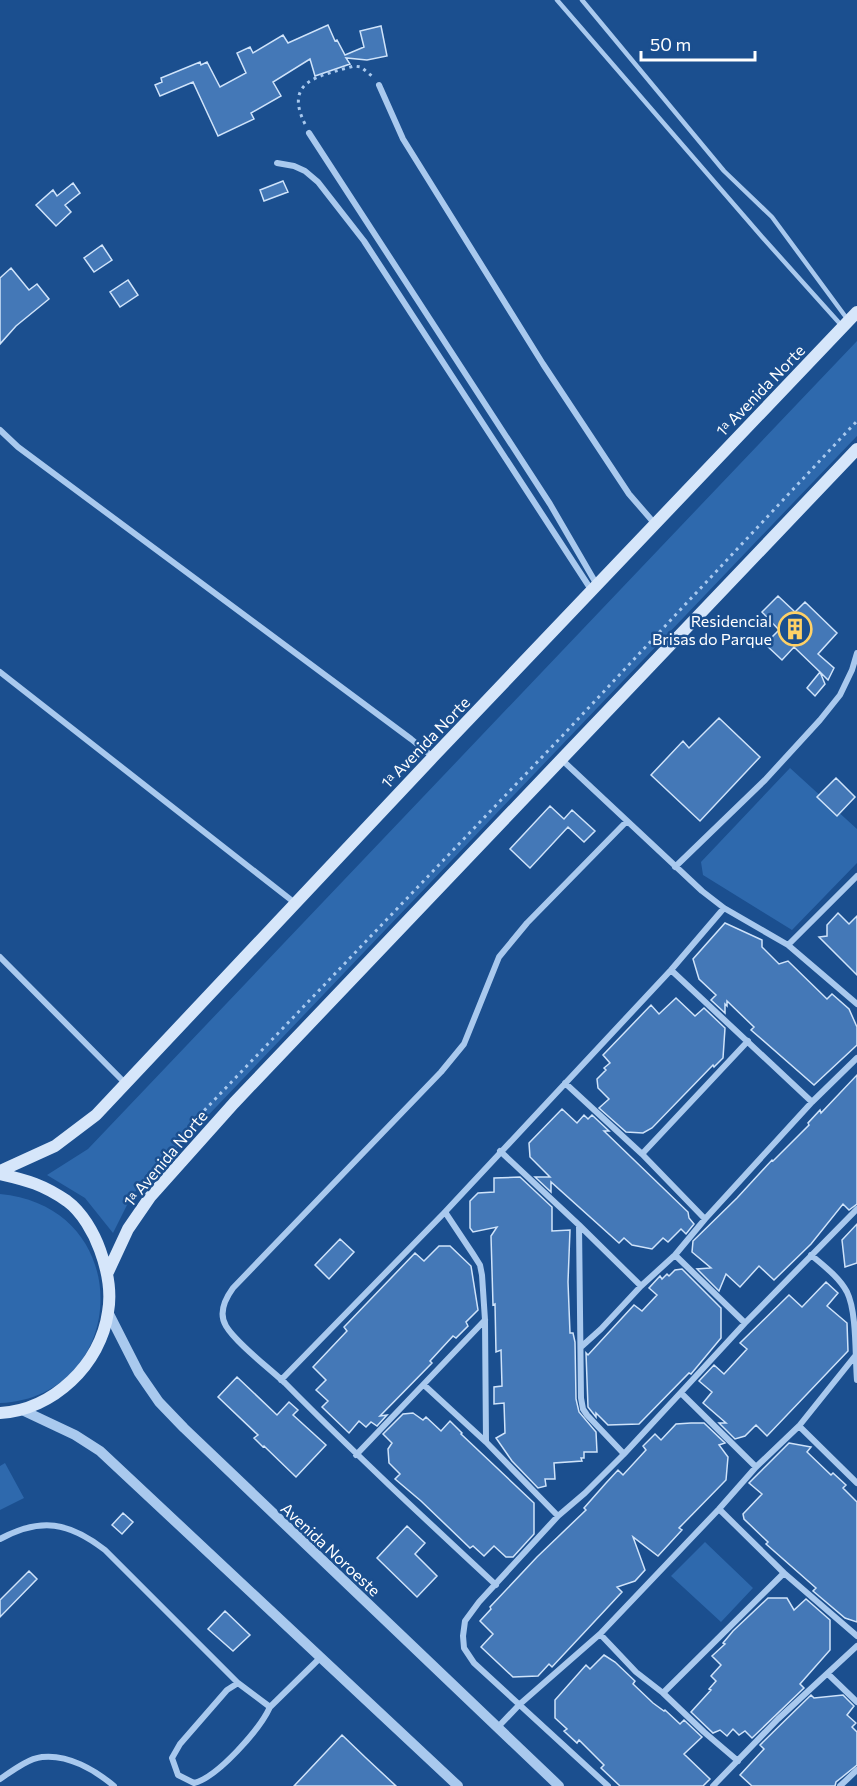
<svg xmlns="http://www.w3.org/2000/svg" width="857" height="1786" viewBox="0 0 857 1786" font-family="Commissioner,sans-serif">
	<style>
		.green { fill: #2e69ad }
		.building { fill: #4478b7; stroke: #cfe3fa; stroke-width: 1.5 }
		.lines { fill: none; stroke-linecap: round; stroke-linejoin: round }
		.path { stroke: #a9c9ee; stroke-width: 3; stroke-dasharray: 3 4.5; stroke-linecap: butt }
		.service { stroke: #a9c9ee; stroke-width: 4.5 }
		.minor { stroke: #a9c9ee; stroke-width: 6 }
		.tertiary { stroke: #a9c9ee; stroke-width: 10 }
		.secondary { stroke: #d6e6fa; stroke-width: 12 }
		.labels { text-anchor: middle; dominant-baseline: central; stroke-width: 5; stroke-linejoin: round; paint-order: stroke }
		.street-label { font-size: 16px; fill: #fff; stroke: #1b4f8f }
		.poi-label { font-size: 16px; fill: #fff; stroke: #1b4f8f; text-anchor: end }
	</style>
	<rect width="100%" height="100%" fill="#1b4f8f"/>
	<!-- green -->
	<path class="green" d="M 857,341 L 857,436 L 132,1195 L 113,1233 L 85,1198 L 47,1175 L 88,1149 Z
		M 790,768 L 857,829 L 857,863 L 792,930 L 703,875 L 701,862 Z
		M 0,1194 C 138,1207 130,1397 0,1403 Z
		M 5,1463 L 24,1498 L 0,1510 L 0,1466 Z
		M 705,1542 L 753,1588 L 721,1622 L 671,1576 Z"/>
	<!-- building -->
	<path class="building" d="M 328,25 L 335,41 L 337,40 L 345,55 L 364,47 L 360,31 L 381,26 L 387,56 L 367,60 L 346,58 L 350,64 L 315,76 L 310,59 L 273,82 L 281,96 L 251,113 L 254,119 L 218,136 L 193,82 L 160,96 L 155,85 L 162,82 L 161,78 L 200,62 L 201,65 L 207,62 L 220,87 L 246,73 L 237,53 L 250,47 L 253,53 L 283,35 L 288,43 Z
		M 283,181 L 288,192 L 264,201 L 260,190 Z
		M 73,183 L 80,193 L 65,205 L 71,212 L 56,226 L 36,205 L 53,190 L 57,196 Z
		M 102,245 L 112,260 L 94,272 L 84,258 Z
		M 11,268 L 29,290 L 37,284 L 49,299 L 16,326 L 0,344 L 0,278 Z
		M 128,280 L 138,295 L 120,307 L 110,292 Z
		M 778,596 L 795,612 L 805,602 L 837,633 L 818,654 L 834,668 L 828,680 L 820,672 L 825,684 L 815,696 L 807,688 L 820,672 L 794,647 L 782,660 L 765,644 L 779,630 L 762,612 Z
		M 719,718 L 760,757 L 700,821 L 651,775 L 683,741 L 689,748 Z
		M 836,778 L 855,797 L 837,816 L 817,797 Z
		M 550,806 L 564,819 L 572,810 L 595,831 L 584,842 L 568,827 L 530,868 L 510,849 Z
		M 838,913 L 849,924 L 857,916 L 857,975 L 819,937 L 827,936 L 827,925 Z
		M 725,923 L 762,940 L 762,947 L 779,964 L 788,961 L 827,999 L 832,994 L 849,1009 L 857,1027 L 857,1045 L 814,1085 L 751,1030 L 754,1027 L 727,1001 L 727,1006 L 725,1004 L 725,1013 L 711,1000 L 716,995 L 699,979 L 693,959 Z
		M 676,998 L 695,1016 L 704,1008 L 725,1028 L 723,1058 L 714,1067 L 713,1065 L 652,1128 L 643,1133 L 626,1132 L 599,1108 L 609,1099 L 598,1088 L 597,1079 L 606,1070 L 604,1068 L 610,1063 L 603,1055 L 651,1005 L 659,1014 Z
		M 857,1075 L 857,1204 L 849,1210 L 843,1204 L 811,1244 L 774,1280 L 759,1266 L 740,1287 L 726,1274 L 719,1291 L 697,1269 L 711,1268 L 692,1252 L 693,1241 L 737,1198 L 772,1160 L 773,1161 L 809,1125 L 808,1123 L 820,1110 L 821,1113 Z
		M 562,1109 L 577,1123 L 584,1115 L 588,1119 L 592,1115 L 609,1131 L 604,1131 L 688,1212 L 689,1218 L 694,1224 L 686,1234 L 681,1229 L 668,1242 L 663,1238 L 652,1249 L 632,1245 L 624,1238 L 619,1243 L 551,1182 L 551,1192 L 535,1177 L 550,1177 L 530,1157 L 529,1143 Z
		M 520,1177 L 552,1207 L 552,1231 L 570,1230 L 568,1282 L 570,1333 L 573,1333 L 575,1342 L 576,1399 L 579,1412 L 596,1432 L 597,1452 L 584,1452 L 584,1458 L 581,1458 L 582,1461 L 554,1463 L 555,1479 L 545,1479 L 546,1486 L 538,1488 L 512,1461 L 496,1438 L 505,1433 L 504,1403 L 494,1404 L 494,1387 L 502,1386 L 501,1350 L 496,1352 L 495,1304 L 493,1305 L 491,1236 L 497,1227 L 473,1232 L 470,1228 L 470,1201 L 478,1193 L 494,1192 L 494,1178 Z
		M 857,1224 L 857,1263 L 845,1267 L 842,1240 Z
		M 340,1239 L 354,1252 L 329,1279 L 315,1265 Z
		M 439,1246 L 450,1246 L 471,1266 L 478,1310 L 466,1322 L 468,1326 L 456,1338 L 453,1336 L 430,1361 L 432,1363 L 380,1416 L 387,1415 L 377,1426 L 371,1422 L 366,1427 L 359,1421 L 349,1433 L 322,1407 L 328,1401 L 316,1390 L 326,1380 L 313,1367 L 347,1331 L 344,1327 L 415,1253 L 424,1261 Z
		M 682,1269 L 721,1308 L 721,1338 L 691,1374 L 689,1373 L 639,1424 L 608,1425 L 596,1413 L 596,1417 L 588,1407 L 586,1353 L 588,1355 L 634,1305 L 642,1311 L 657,1295 L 649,1288 L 660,1276 L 662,1279 L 667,1274 L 669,1276 L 675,1270 Z
		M 826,1282 L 838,1293 L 827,1306 L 847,1323 L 848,1351 L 767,1436 L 756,1425 L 745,1436 L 735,1439 L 719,1423 L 726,1423 L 703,1403 L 712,1392 L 699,1381 L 714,1365 L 724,1374 L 747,1349 L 740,1343 L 789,1295 L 802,1307 Z
		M 237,1377 L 277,1415 L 289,1402 L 298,1410 L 293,1415 L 326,1445 L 296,1477 L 264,1446 L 263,1447 L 254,1438 L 258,1435 L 218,1397 Z
		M 413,1413 L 423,1420 L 426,1417 L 441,1431 L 450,1421 L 462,1433 L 461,1434 L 534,1503 L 534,1534 L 513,1557 L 506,1557 L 494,1546 L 484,1556 L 473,1546 L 470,1548 L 421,1501 L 395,1479 L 400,1474 L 389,1463 L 388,1449 L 392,1443 L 383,1434 L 403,1414 Z
		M 691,1423 L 704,1423 L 725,1443 L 719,1445 L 728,1457 L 726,1480 L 679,1528 L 682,1530 L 658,1556 L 633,1537 L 645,1570 L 635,1581 L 617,1587 L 622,1592 L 552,1667 L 549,1664 L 538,1676 L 513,1677 L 481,1647 L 493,1634 L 480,1621 L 491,1609 L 490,1607 L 537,1557 L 586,1510 L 584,1508 L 606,1483 L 618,1470 L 623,1475 L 646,1450 L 643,1446 L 655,1434 L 661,1440 L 676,1424 Z
		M 789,1443 L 811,1447 L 807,1452 L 831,1475 L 833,1473 L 846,1485 L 843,1488 L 857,1502 L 857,1622 L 845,1618 L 813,1591 L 816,1588 L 766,1544 L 768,1542 L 744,1519 L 743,1514 L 762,1494 L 749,1483 Z
		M 123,1513 L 133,1522 L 122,1534 L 112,1525 Z
		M 407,1526 L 425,1543 L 415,1554 L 437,1576 L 417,1597 L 377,1558 Z
		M 29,1571 L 37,1579 L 0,1617 L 0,1600 Z
		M 768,1598 L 787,1598 L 794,1610 L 806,1599 L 830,1620 L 830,1650 L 800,1684 L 804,1688 L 752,1738 L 745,1731 L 739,1735 L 733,1729 L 727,1736 L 720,1730 L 713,1733 L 691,1712 L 711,1690 L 709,1689 L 716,1681 L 711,1676 L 721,1665 L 712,1656 L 725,1644 L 723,1643 L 733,1631 Z
		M 225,1611 L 250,1635 L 233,1651 L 208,1629 Z
		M 604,1655 L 615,1662 L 635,1681 L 633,1684 L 653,1703 L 664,1711 L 665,1710 L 680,1724 L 684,1720 L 702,1737 L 684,1754 L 710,1779 L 703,1786 L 620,1786 L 601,1768 L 604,1765 L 579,1740 L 577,1743 L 564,1731 L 567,1729 L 555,1718 L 555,1700 L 586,1665 L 590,1669 Z
		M 811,1695 L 814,1698 L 843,1695 L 854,1706 L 847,1715 L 856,1723 L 852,1727 L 857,1732 L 857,1765 L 836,1782 L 835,1786 L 752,1786 L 740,1775 L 764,1749 L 760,1745 Z
		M 342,1735 L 366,1758 L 396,1786 L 294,1786 Z"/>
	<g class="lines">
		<!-- path -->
		<path class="path" d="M 305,124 C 283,80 320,76 354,66 L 361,67 L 373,77
			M 199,1116 L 565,733 L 857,421"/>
		<!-- service -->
		<path class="service" d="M 557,0 L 763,238 L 842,326
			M 582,0 L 724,171 L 772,217 L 848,320"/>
		<!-- minor -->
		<path class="minor" d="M 379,85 L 403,139 L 543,364 L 629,494 L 655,524
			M 309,133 L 550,504 L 597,585
			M 277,163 L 294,166 L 305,171 L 318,182 L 364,241 L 592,591
			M 0,430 L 18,447 L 411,739 L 433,757
			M 0,672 L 295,903
			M 561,759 L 702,891 L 724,908 L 788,945 L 857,1004
			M 675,867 L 765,780 L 820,720 L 840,695 L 852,670 L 857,653
			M 788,945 L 857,876
			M 0,957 L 126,1084
			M 671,970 L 812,1102
			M 565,1083 L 642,1154 L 705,1219
			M 500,1151 L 579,1225 L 581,1398 L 583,1409 L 587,1415 L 624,1454
			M 642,1154 L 748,1041
			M 445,1212 L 473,1254 L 480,1265 L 482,1275 L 485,1320 L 486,1442 L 558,1516
			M 579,1225 L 641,1286
			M 675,1255 L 745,1323
			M 811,1255 C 824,1266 839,1277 847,1292 C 857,1312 855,1357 857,1380
			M 581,1347 L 601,1329 L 641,1286 L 675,1255 L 705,1219 L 812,1102 L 857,1058
			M 281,1380 L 445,1212 L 671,970 L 724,908
			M 424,1385 L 486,1442
			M 681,1393 L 756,1467
			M 799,1426 L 857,1483
			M 356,1455 L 485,1320
			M 719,1509 L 784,1573 L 857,1636
			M 0,1539 C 41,1517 69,1522 105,1550 L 238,1683
			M 496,1585 C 424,1518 353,1452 285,1383 C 269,1368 236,1343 226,1326 C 218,1313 225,1299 233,1288 L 441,1072 L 464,1044 L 499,957 L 527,923 L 626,822
			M 600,1634 L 636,1672 L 663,1693 L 704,1732 L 738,1761
			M 828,1674 L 857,1702
			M 238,1683 L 270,1707 C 260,1729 218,1777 194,1783 L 178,1775 L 172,1758 L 180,1744 L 227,1690 Z
			M 663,1693 L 784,1573
			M 270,1707 L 321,1657
			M 498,1727 L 520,1704 L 600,1634 L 719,1509 L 756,1467 L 799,1426 L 855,1356
			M 0,1779 C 12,1771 27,1759 42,1757 C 68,1754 95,1770 114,1786
			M 608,1786 L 474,1663 L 464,1648 L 463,1636 L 465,1621 L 479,1602 L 558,1516 L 585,1493 L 624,1454 L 745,1323 L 857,1209
			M 713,1786 L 778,1719 L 857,1646
			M 840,1786 L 857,1770"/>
		<!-- tertiary -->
		<path class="tertiary" d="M 108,1312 L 139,1373 L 159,1402 L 184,1428 L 559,1786
			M 22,1410 L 75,1435 L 100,1451 L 458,1786"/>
		<!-- secondary -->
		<path class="secondary" d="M 0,1171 L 55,1146 L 96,1115 L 433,757 L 857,312
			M 0,1174 C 27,1180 44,1185 67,1201 C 82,1212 94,1233 100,1250 C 107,1269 112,1290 108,1312 C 101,1364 53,1410 0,1413
			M 108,1272 L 128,1229 L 150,1197 L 234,1103 L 857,449"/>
	</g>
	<!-- icons -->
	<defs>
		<g id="building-ring" transform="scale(1.725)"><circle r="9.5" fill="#1b4f8f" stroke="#ffd166" stroke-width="1.5"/><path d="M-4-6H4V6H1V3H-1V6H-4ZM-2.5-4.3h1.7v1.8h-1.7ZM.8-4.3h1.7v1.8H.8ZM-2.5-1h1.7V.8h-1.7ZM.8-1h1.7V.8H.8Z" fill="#ffd166"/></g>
	</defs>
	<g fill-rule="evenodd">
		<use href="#building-ring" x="795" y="629"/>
	</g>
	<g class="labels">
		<!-- street labels -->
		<g class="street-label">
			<text transform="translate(760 390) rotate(-46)">1ᵃ Avenida Norte</text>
			<text transform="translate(425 742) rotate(-46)">1ᵃ Avenida Norte</text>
			<text transform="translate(165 1158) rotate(-50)">1ᵃ Avenida Norte</text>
			<text transform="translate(331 1549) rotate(43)">Avenida Noroeste</text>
		</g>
		<!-- poi labels -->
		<g class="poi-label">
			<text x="772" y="620">Residencial<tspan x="772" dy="18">Brisas do Parque</tspan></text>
		</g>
	</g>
	<!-- scale -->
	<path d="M641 51v9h114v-9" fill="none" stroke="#ffffff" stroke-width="3"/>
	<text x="650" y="51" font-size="18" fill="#ffffff" stroke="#1b4f8f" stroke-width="4.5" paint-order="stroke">50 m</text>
</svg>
